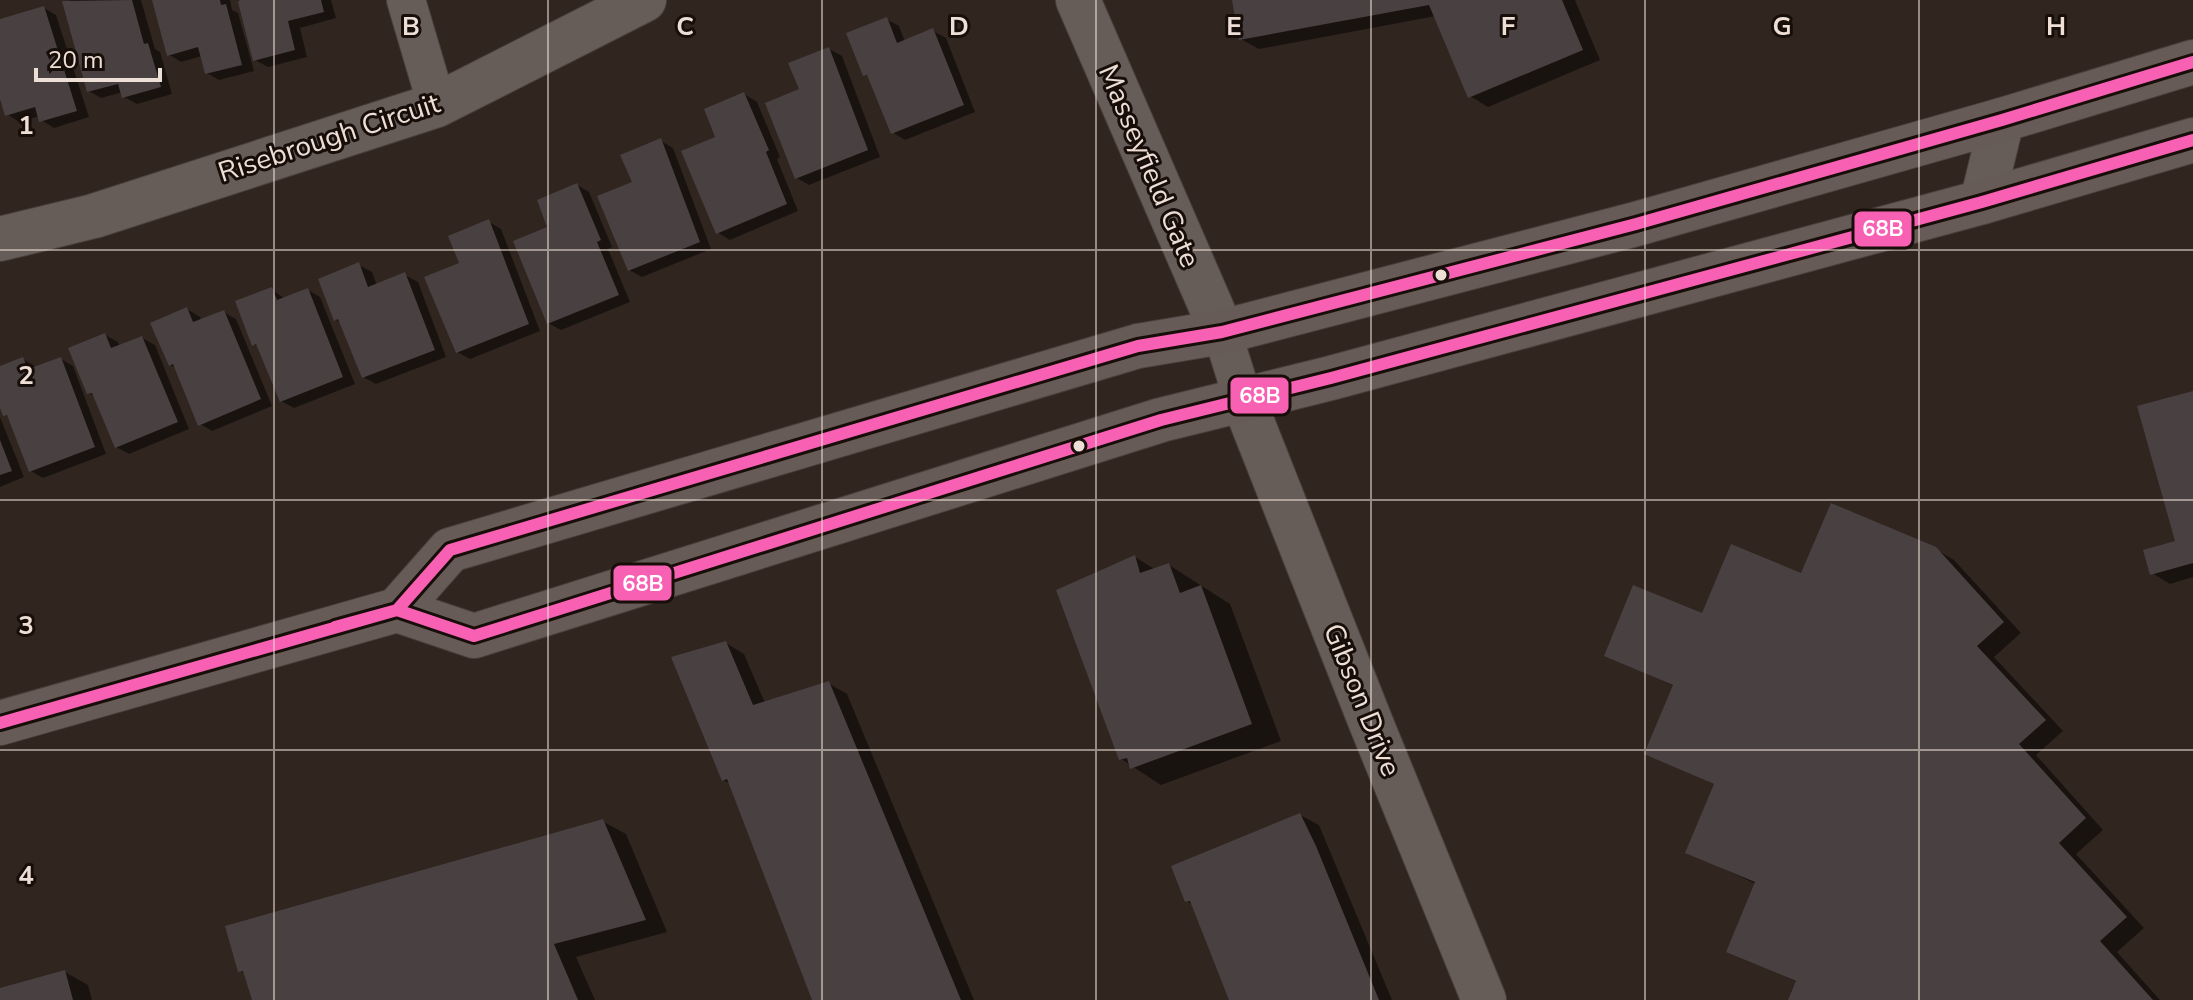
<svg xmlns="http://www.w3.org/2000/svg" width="2193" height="1000" viewBox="0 0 2193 1000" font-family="'Nunito Sans',sans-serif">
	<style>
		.shadow { fill: #0007 }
		.building { fill: #494041 }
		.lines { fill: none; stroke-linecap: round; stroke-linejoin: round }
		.street-casing { stroke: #4a403b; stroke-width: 40 }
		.secondary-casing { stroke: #4a403b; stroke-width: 46 }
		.primary-casing { stroke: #4a403b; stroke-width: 46 }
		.street { stroke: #665d59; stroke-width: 38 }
		.secondary { stroke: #665d59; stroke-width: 44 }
		.primary { stroke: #675b57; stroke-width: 44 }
		.bus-1-casing { stroke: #180e09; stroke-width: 18 }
		.bus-1 { stroke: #f860b3; stroke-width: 12 }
		.grid { fill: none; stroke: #edded6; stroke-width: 2; stroke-opacity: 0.55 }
		.bus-dot { fill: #edded6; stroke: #180e09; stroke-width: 3 }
		.labels { text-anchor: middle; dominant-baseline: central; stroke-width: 6; stroke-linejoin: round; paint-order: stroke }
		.street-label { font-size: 28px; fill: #edded6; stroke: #180e09 }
		.grid-label { font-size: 26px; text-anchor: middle; font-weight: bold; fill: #edded6; stroke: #180e09; stroke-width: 6; stroke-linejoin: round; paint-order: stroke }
		.line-badge { stroke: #180e09; stroke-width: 3 }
		.badge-label { font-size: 22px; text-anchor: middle; font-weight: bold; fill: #fff }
	</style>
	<rect width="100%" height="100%" fill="#30251f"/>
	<!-- shadow -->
	<path class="shadow" d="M 72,0 L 141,0 L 155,49 L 160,52 L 172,94 L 137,104 L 124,97 L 123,92 L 101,98 L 89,91 L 64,2 Z
		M 154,0 L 230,0 L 232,10 L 238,13 L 254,71 L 219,80 L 207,73 L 202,56 L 181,62 L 168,54 Z
		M 241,0 L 331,0 L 336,18 L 300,28 L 307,57 L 268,67 L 255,60 Z
		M 1234,0 L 1575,0 L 1600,60 L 1488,107 L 1470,96 L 1436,16 L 1259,49 L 1241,39 Z
		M 44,8 L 56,15 L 89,117 L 54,128 L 41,120 L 40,116 L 19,122 L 7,114 L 0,91 L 0,21 Z
		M 886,19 L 899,26 L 905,42 L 933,31 L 946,38 L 975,112 L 905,140 L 892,132 L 871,78 L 865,75 Z
		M 829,49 L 842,56 L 880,157 L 809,185 L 797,178 L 802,91 Z
		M 744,94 L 757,102 L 780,157 L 777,159 L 798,211 L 730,240 L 717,232 L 718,138 Z
		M 661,141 L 673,148 L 711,249 L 642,277 L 629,270 L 634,183 Z
		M 577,185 L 589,192 L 612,247 L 608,249 L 630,302 L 561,330 L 548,323 L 550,228 Z
		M 489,222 L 501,229 L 540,331 L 470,359 L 457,352 L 461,264 Z
		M 359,265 L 372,272 L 377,286 L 405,275 L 418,282 L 446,357 L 376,384 L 363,377 L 342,323 L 336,320 Z
		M 271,289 L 285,299 L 308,290 L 320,297 L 355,384 L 294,408 L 281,401 L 260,348 L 254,344 Z
		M 187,309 L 200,317 L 201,321 L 223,312 L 236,319 L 272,406 L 212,431 L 200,424 L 177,368 L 170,365 Z
		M 105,335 L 118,342 L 120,347 L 142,338 L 155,345 L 189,429 L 129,454 L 116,447 L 94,396 L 89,393 Z
		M 23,359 L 36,367 L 61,359 L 73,366 L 106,454 L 43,478 L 31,471 L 11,418 L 5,415 L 0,403 L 0,368 Z
		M 2193,393 L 2193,577 L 2170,584 L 2152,573 L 2177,543 Z
		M 0,417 L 24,477 L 0,487 Z
		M 1935,549 L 1954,560 L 2021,633 L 1994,657 L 2063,731 L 2036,755 L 2103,830 L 2076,854 L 2144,928 L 2117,952 L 2160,1000 L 1790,1000 L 1797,982 L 1728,951 L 1756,884 L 1688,852 L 1716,785 L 1646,753 L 1674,686 L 1607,655 L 1802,575 Z
		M 1135,557 L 1156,570 L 1169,565 L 1230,604 L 1281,741 L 1161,785 L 1121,759 Z
		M 726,643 L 744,654 L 765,703 L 828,683 L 847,694 L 974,1000 L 814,1000 L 731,784 L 723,780 Z
		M 1300,815 L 1319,825 L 1392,1000 L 1231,1000 L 1194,905 L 1186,901 Z
		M 602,821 L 626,834 L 667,932 L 576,957 L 595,1000 L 254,1000 L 246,974 L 239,970 Z
		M 65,972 L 88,985 L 92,1000 L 0,1000 L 0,990 Z"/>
	<!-- building -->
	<path class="building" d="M 132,0 L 144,44 L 148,43 L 161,87 L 122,98 L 118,84 L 87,92 L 62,1 Z
		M 152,0 L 220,0 L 221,5 L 226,4 L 242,65 L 205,74 L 198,47 L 167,56 Z
		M 240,0 L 321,0 L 324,12 L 288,21 L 295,50 L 253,61 L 238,2 Z
		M 1232,0 L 1562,0 L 1583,50 L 1468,98 L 1429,5 L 1239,40 Z
		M 44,6 L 77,111 L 39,122 L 35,107 L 5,116 L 0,99 L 0,19 Z
		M 887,17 L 897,43 L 933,28 L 964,105 L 891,134 L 867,75 L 863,76 L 846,33 Z
		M 829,47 L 868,150 L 795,179 L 765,103 L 799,89 L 788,63 Z
		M 744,92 L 769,150 L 766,152 L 787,204 L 716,234 L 681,151 L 715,137 L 704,109 Z
		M 661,138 L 700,242 L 628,271 L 597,196 L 632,182 L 620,155 Z
		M 577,183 L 601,240 L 597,242 L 619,295 L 547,324 L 513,241 L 547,227 L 537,200 Z
		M 489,219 L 529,324 L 456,353 L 424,277 L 459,263 L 448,236 Z
		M 359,262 L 368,287 L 405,272 L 435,350 L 362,378 L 338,319 L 334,321 L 318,279 Z
		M 272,287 L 277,300 L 308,288 L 343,377 L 280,402 L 256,344 L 252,346 L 235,301 Z
		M 187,307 L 193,322 L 224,310 L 261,399 L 198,426 L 173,364 L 169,366 L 150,323 Z
		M 105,333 L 111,348 L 142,336 L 178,422 L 115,448 L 92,393 L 87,394 L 68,348 Z
		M 23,357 L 28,369 L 61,357 L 95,447 L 29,472 L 7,415 L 3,416 L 0,408 L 0,366 Z
		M 2193,391 L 2193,563 L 2150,575 L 2143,550 L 2175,541 L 2137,406 Z
		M 0,440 L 12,471 L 0,475 Z
		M 1831,503 L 1936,547 L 2004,622 L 1977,646 L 2046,720 L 2019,744 L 2086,818 L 2059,843 L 2127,917 L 2100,941 L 2153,1000 L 1788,1000 L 1796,981 L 1726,952 L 1755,882 L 1685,853 L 1714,784 L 1644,754 L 1673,685 L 1604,656 L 1633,585 L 1702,613 L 1731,544 L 1801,573 Z
		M 1135,555 L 1140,573 L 1169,563 L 1180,593 L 1201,585 L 1252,724 L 1130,769 L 1127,758 L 1119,760 L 1056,590 Z
		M 726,641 L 753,705 L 829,681 L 961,1000 L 812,1000 L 727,779 L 722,781 L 671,657 Z
		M 1300,813 L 1316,846 L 1379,1000 L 1229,1000 L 1190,901 L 1185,902 L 1171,866 Z
		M 603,819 L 646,920 L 554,944 L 578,1000 L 252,1000 L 243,971 L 238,972 L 225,926 Z
		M 65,970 L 73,1000 L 0,1000 L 0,988 Z"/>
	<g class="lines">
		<!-- street casing -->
		<g class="street-casing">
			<path id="street" d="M 406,0 L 437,105
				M 1222,332 L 1243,399"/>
		</g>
		<!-- secondary casing -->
		<g class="secondary-casing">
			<path id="secondary" d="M 1078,0 L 1222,332
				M 1982,202 L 2002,120
				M 0,239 L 94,216 L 437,105 L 644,0
				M 1243,399 L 1371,723 L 1484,1000"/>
		</g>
		<!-- primary casing -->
		<g class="primary-casing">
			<path id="primary" d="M 397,610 L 474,636 L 1161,420 L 1331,378 L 1982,202 L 2193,140
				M 0,723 L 397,610 L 450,550 L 1138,346 L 1222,332 L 1636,224 L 2002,120 L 2193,62"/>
		</g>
		<!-- street -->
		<use href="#street" class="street"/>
		<!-- secondary -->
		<use href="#secondary" class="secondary"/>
		<!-- primary -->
		<use href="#primary" class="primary"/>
		<!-- bus-1 casing -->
		<g class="bus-1-casing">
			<path id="bus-1" d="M 335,627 L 397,610 L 474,636 L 1161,420 L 1331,378 L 1982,202 L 2193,140
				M 0,723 L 397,610 L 450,550 L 1138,346 L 1222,332 L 1636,224 L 2002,120 L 2193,62"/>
		</g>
		<!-- bus-1 -->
		<use href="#bus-1" class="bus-1"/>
	</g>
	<!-- grid -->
	<path class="grid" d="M 274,0 L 274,1000M 548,0 L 548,1000M 822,0 L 822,1000M 1096,0 L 1096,1000M 1371,0 L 1371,1000M 1645,0 L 1645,1000M 1919,0 L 1919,1000M 0,250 L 2193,250M 0,500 L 2193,500M 0,750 L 2193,750"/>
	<!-- markers -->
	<g class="bus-dot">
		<circle cx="1441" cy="275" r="7"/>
		<circle cx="1079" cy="446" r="7"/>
	</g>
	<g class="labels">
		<!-- street labels -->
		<g class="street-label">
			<text transform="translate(329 138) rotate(-18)">Risebrough Circuit</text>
			<text transform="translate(1149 166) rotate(67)">Masseyfield Gate</text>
			<text transform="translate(1362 700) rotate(68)">Gibson Drive</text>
		</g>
	</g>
	<g class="grid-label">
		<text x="411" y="35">B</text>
		<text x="685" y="35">C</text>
		<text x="959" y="35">D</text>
		<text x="1234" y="35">E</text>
		<text x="1508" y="35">F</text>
		<text x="1782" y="35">G</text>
		<text x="2056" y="35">H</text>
		<text x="26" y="134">1</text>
		<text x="26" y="384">2</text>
		<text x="26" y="634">3</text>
		<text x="26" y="884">4</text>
	</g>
	<g class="line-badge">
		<rect x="1853" y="210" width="60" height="38" rx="8" fill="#f860b3"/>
		<rect x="1229" y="376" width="61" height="39" rx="8" fill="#f860b3"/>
		<rect x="612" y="564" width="61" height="38" rx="8" fill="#f860b3"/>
	</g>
	<g class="badge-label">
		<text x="1883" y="236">68B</text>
		<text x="1260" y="403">68B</text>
		<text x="643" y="591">68B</text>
	</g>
	<!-- scale -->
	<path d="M36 68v12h124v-12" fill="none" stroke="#edded6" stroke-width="4"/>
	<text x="48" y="68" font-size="24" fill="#edded6" stroke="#180e09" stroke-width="6" paint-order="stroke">20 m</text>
</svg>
